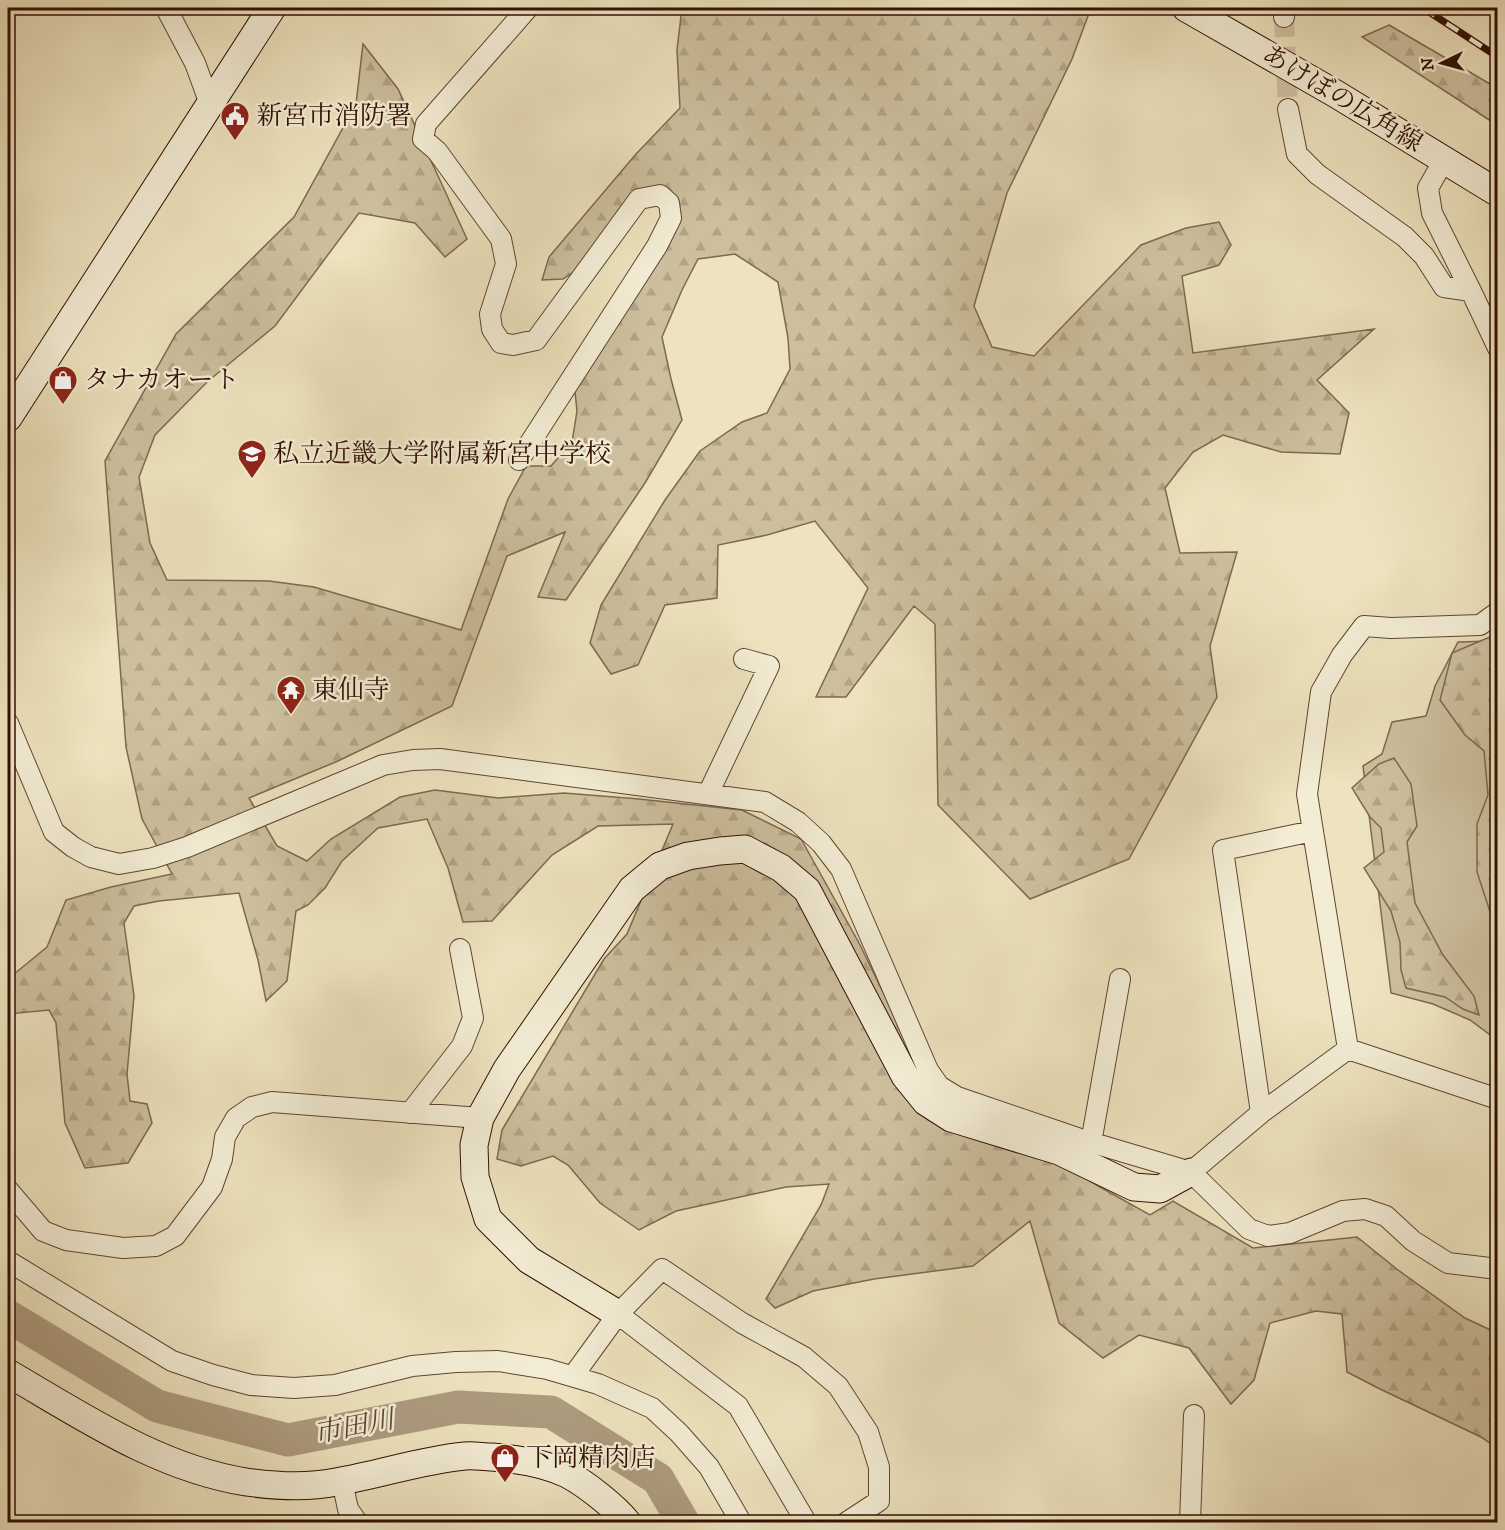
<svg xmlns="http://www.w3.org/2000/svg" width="1505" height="1530" viewBox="0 0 1505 1530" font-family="'IM FELL DW Pica','Noto Serif JP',serif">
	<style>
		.green { fill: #cdbf9e; stroke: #7f6850; stroke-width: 1.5 }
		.forest { fill: url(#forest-firs); stroke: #7f6850; stroke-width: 1.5 }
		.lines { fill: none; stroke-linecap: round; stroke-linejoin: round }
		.river { stroke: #ad9b7e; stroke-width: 33 }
		.street-tunnel { stroke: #d1c3a2; stroke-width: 20; stroke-dasharray: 20 10; stroke-linecap: butt }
		.street-casing { stroke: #604532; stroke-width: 22 }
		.secondary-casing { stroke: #311003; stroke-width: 29 }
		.street { stroke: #f3edd5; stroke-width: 20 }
		.secondary { stroke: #f3edd5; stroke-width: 27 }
		.rail-casing { stroke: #311003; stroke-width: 7 }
		.rail { stroke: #f3edd5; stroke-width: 4.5; stroke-dasharray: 14; stroke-linecap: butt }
		.labels { text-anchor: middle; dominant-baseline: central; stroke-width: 5; stroke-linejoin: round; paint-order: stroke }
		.street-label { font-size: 26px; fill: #311003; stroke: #f3edd5 }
		.poi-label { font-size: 26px; fill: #311003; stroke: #f3edd5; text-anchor: start }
		.water-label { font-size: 27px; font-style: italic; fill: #634834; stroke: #f3edd5 }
	</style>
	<defs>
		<pattern id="forest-firs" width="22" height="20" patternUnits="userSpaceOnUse" patternTransform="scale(1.5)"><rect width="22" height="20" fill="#cdbf9e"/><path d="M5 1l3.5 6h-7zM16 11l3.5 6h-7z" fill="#b0a386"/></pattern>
	</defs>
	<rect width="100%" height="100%" fill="#ede3be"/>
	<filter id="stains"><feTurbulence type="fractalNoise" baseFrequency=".00333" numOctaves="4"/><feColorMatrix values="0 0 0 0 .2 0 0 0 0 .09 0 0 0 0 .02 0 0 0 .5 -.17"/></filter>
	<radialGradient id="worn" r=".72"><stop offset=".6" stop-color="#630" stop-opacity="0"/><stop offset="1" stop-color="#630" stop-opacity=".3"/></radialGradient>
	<!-- green -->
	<path class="green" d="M 1497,638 L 1497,1040 L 1470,1020 L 1433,1004 L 1391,993 L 1363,766 L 1382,754 L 1392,722 L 1426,716 L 1435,686 L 1458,642 L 1492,641 Z"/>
	<!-- forest -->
	<path class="forest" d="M 682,8 L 1091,8 L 1072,59 L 1007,193 L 974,306 L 992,347 L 1034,356 L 1141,245 L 1186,228 L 1219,222 L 1231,245 L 1219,265 L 1182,276 L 1193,353 L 1374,329 L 1317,380 L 1349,413 L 1340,454 L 1281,452 L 1223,435 L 1193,452 L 1165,488 L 1180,553 L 1237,552 L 1210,646 L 1217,697 L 1129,859 L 1030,899 L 938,805 L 935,624 L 914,606 L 846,697 L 816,697 L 868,588 L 815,521 L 767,535 L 718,545 L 717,598 L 665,605 L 638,665 L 611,674 L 590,643 L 601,605 L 665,500 L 700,451 L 742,422 L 767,413 L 790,369 L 788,338 L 778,282 L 735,254 L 698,259 L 682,290 L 662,337 L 671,379 L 682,420 L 645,483 L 566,600 L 538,597 L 565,532 L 507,556 L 452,706 L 338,761 L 249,798 L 277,846 L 307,861 L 331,839 L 400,797 L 435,790 L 498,798 L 564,793 L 639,799 L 742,810 L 801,839 L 859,943 L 928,1084 L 1100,1187 L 1150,1215 L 1173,1201 L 1253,1248 L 1357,1237 L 1398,1270 L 1465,1318 L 1497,1333 L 1497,1448 L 1481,1437 L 1380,1389 L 1347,1372 L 1342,1314 L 1316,1311 L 1270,1323 L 1254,1380 L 1231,1404 L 1189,1348 L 1139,1335 L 1103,1358 L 1059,1323 L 1030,1221 L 973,1266 L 874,1279 L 813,1291 L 775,1308 L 766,1299 L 821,1205 L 829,1184 L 786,1187 L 676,1211 L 639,1230 L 600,1203 L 568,1165 L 553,1156 L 521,1166 L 497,1159 L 502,1130 L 604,959 L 627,934 L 673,824 L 598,826 L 552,855 L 492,921 L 463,922 L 448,868 L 427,819 L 378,828 L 342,861 L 325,888 L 308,905 L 296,911 L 287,981 L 266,1001 L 258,960 L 239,893 L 159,901 L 134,906 L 124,923 L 134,996 L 127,1074 L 130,1101 L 147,1104 L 152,1123 L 128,1163 L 85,1168 L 65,1123 L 56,1023 L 49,1010 L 8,1014 L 8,979 L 47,947 L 66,900 L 111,887 L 172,874 L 142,819 L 126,747 L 105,461 L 176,334 L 294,217 L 356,104 L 363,44 L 398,89 L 467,239 L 445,257 L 415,223 L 359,213 L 275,326 L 207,382 L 155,435 L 139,477 L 150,543 L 167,580 L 269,581 L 314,587 L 461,630 L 508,499 L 526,466 L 551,466 L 572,442 L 577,411 L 575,392 L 592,358 L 665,248 L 661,187 L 581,267 L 563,279 L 542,280 L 549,257 L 636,154 L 680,108 L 677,50 Z
		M 1389,25 L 1497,88 L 1497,125 L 1362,37 Z
		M 1497,634 L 1497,633 L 1497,933 L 1477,872 L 1477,824 L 1488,795 L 1484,751 L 1465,735 L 1440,700 L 1452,653 Z
		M 1394,758 L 1411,784 L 1417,826 L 1407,842 L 1415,903 L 1443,955 L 1474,996 L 1479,1015 L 1463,1009 L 1445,997 L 1406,988 L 1401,970 L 1400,942 L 1391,911 L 1364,868 L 1384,852 L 1381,828 L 1370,817 L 1352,788 L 1379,764 Z"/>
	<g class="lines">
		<!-- river -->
		<path class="river" d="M 8,1316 L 157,1406 L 288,1440 L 458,1407 L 551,1412 L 658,1479 L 683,1522"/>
		<!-- street-tunnel -->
		<path class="street-tunnel" d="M 1284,17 L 1288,109"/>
		<!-- street casing -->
		<g class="street-casing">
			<path id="street" d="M 166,8 L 195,63 L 210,104
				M 1284,17 L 1285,8
				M 1288,109 L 1297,154 L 1317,174 L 1405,237 L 1424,256 L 1444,287 L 1471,291
				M 1444,160 L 1428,188 L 1432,213 L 1471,291 L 1498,348
				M 519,460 L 657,246 L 671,218 L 669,203 L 660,195 L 639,199 L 536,340 L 513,345 L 501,343 L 492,329 L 490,314 L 506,264 L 501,239 L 437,151 L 423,139 L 426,124 L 528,8
				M 8,723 L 54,832 L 73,847 L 91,857 L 119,864 L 153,858 L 187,847 L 383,765 L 413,760 L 440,759 L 765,802 L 798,822 L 821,843 L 841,869 L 928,1070 L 939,1086 L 957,1097 L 1083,1140 L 1191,1172 L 1249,1229 L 1268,1236 L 1290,1233 L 1343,1211 L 1365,1209 L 1386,1216 L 1413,1241 L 1448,1263 L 1498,1269
				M 708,794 L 769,666 L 744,659
				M 1348,1049 L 1307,794 L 1321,692 L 1342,655 L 1364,626 L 1391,628 L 1480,625 L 1498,612
				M 1348,1049 L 1498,1099
				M 410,1113 L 462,1046 L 473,1018 L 460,949
				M 1261,1113 L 1223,850 L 1313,831
				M 1091,1143 L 1120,979
				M 1191,1172 L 1261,1113 L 1348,1049
				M 8,1190 L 43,1231 L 66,1240 L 123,1248 L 156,1246 L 175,1236 L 212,1187 L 222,1159 L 225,1137 L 236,1118 L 252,1107 L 272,1102 L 480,1118
				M 8,1261 L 172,1361 L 213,1375 L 251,1385 L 294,1388 L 335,1385 L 412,1366 L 456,1362 L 498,1361 L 547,1369 L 598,1384 L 652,1408 L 679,1433 L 709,1467 L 741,1522
				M 618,1314 L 738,1406 L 806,1522
				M 573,1376 L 618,1314 L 662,1269 L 742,1323 L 804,1357 L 838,1386 L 868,1432 L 879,1467 L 879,1501 L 847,1522
				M 342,1481 L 348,1509 L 357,1522
				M 1190,1522 L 1194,1415"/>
		</g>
		<!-- secondary casing -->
		<g class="secondary-casing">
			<path id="secondary" d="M 1186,8 L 1336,94 L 1498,193
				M 8,418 L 272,8
				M 618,1314 L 529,1260 L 488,1219 L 475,1177 L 474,1145 L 480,1118 L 507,1069 L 632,889 L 660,866 L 688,856 L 720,851 L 745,849 L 781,868 L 807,890 L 905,1076 L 926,1102 L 951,1118 L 1059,1151 L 1134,1187 L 1160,1189 L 1191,1172
				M 8,1373 C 82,1416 158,1468 246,1482 C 275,1486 307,1488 336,1482 C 379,1475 421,1460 465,1456 C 474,1455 483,1457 492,1457 C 517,1459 544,1463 567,1474 C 585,1483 615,1507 627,1522"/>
		</g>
		<!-- street -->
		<use href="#street" class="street"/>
		<!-- secondary -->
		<use href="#secondary" class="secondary"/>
		<!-- rail casing -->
		<g class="rail-casing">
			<path id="rail" d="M 1423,8 L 1498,57"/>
		</g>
		<!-- rail -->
		<use href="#rail" class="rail"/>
	</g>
	<!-- icons -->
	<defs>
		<g id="civic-pin" transform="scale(1.5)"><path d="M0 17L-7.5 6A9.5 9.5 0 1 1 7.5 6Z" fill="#8f2418" stroke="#f3edd5"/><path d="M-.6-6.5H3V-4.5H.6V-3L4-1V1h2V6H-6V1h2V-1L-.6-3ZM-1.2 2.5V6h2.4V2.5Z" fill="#fff"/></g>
		<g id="shop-pin" transform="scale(1.5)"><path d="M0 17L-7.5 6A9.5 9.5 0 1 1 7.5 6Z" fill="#8f2418" stroke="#f3edd5"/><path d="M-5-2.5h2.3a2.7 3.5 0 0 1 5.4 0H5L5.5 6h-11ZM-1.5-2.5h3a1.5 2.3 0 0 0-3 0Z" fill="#fff"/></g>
		<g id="school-pin" transform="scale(1.5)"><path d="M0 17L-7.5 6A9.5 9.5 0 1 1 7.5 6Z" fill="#8f2418" stroke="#f3edd5"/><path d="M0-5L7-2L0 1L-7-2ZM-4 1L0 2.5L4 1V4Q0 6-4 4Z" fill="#fff"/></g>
		<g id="temple-pin" transform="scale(1.5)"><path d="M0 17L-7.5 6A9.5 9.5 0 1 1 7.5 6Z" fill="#8f2418" stroke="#f3edd5"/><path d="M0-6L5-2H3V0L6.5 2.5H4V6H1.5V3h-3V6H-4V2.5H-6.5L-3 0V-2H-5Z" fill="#fff"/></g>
	</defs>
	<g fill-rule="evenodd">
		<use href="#civic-pin" x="235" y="116"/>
		<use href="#shop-pin" x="63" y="380"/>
		<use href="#school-pin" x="252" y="454"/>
		<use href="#temple-pin" x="291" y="690"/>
		<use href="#shop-pin" x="505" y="1458"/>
	</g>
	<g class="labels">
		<!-- street labels -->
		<g class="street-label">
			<text transform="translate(1342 99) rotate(31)">あけぼの広角線</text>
		</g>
		<!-- poi labels -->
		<g class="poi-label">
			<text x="256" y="116">新宮市消防署</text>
			<text x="84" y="380">タナカオート</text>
			<text x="273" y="454">私立近畿大学附属新宮中学校</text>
			<text x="312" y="690">東仙寺</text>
			<text x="526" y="1458">下岡精肉店</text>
		</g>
		<!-- water labels -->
		<g class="water-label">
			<text transform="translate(354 1427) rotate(-11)">市田川</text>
		</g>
	</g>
	<!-- margin -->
	<rect width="1505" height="1530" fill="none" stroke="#ede3be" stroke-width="30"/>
	<rect x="9" y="9" width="1487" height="1512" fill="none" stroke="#311003" stroke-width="3"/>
	<rect x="15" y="15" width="1475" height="1500" fill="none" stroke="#311003" stroke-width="1.5"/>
	<!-- north arrow -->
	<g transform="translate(1442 63) rotate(265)" stroke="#f3edd5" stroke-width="4.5" paint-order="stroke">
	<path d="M0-4.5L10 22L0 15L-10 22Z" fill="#311003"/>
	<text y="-9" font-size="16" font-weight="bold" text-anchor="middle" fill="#311003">N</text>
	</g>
	<rect width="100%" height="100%" filter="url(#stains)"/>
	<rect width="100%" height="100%" fill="url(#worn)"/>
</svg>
